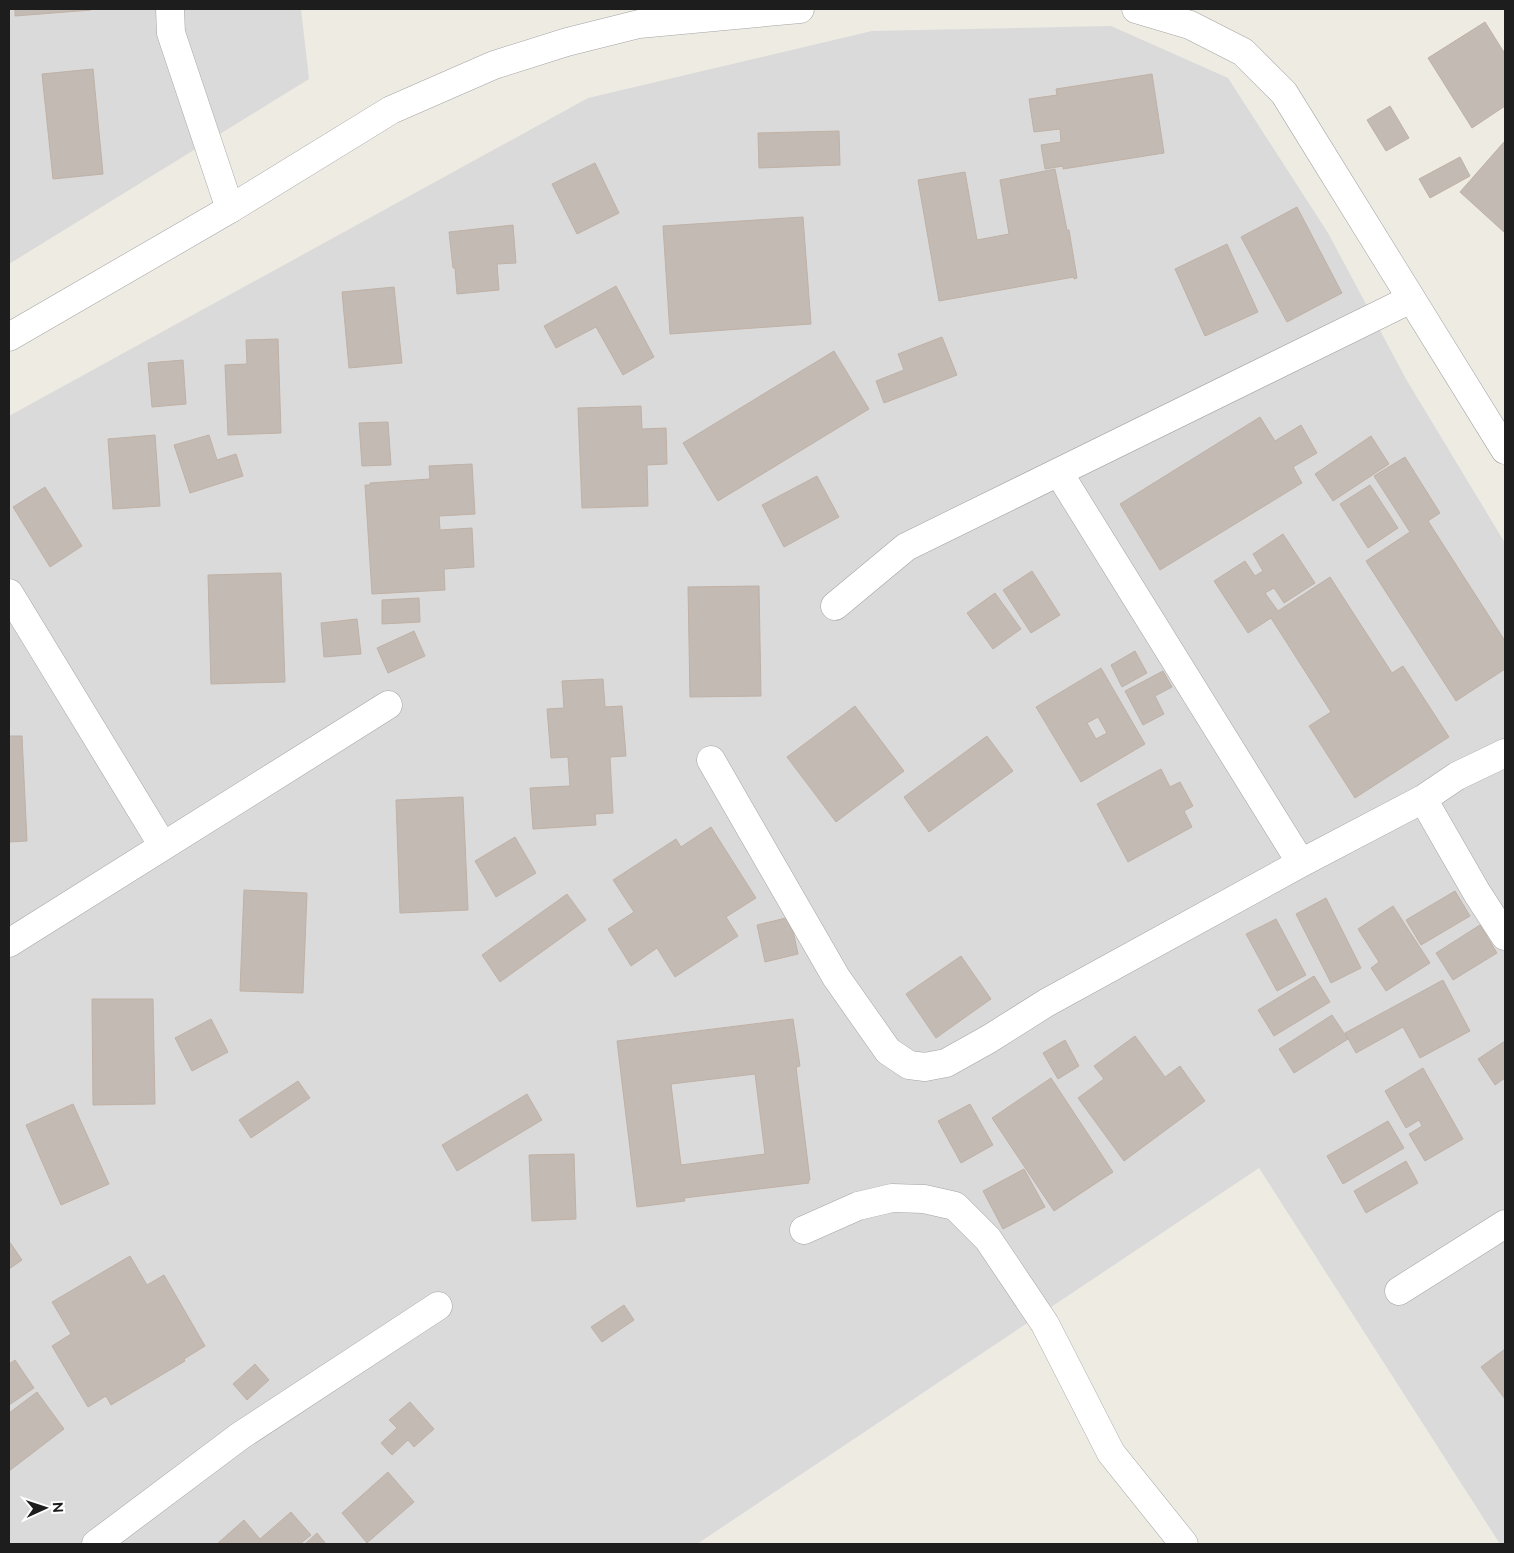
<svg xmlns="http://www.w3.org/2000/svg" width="1514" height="1553" viewBox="0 0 1514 1553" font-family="Raleway,sans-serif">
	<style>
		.residential { fill: #dbdada }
		.building { fill: #c3bab3; stroke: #bfb1a6; fill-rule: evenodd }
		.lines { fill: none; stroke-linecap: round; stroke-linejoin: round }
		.minor-casing { stroke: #a4a4a4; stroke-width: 29 }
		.tertiary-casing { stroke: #a4a4a4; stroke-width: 29 }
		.minor { stroke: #fff; stroke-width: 28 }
		.tertiary { stroke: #fff; stroke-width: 28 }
	</style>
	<rect width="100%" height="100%" fill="#eeebe3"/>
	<!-- residential -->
	<path class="residential" d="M 9,9 L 301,9 L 309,79 L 9,264 Z
		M 1111,26 L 1228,78 L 1328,233 L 1406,379 L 1505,543 L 1505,1544 L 1500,1544 L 1259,1168 L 697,1544 L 9,1544 L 9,416 L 588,98 L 872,31 Z"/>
	<!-- building -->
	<path class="building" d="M 15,9 L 91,9 L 91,10 L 15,16 Z
		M 1485,22 L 1505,54 L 1505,106 L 1472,128 L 1428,58 Z
		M 93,69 L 103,174 L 53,179 L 42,74 Z
		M 1152,74 L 1164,153 L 1063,169 L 1063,166 L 1045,169 L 1041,145 L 1061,142 L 1060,129 L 1034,132 L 1029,99 L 1057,95 L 1056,89 Z
		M 1390,106 L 1409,138 L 1386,151 L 1367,120 Z
		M 839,131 L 840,165 L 759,168 L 758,133 Z
		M 1504,142 L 1505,143 L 1505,233 L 1460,192 Z
		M 1460,157 L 1470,176 L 1430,198 L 1419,179 Z
		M 595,163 L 619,213 L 577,234 L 552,184 Z
		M 1055,169 L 1067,230 L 1069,230 L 1077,278 L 1074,279 L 1074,277 L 939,301 L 918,180 L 965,172 L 977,240 L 1009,234 L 1000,180 Z
		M 1297,207 L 1342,293 L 1287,322 L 1241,237 Z
		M 803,217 L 811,324 L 670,334 L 663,226 Z
		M 513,225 L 516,263 L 497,264 L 499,290 L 457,294 L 455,268 L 453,268 L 449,232 Z
		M 1227,244 L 1258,312 L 1205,336 L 1175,269 Z
		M 616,286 L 654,357 L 623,375 L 596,327 L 556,348 L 544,326 Z
		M 394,287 L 402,363 L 349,368 L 342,292 Z
		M 942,337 L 957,375 L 884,403 L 876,381 L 904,370 L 898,354 Z
		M 278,339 L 281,433 L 228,435 L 225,365 L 247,364 L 246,340 Z
		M 834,351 L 869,409 L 718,501 L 683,443 Z
		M 183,360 L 186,404 L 152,407 L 148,363 Z
		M 641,406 L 642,429 L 666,428 L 667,464 L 647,465 L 648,506 L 582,508 L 578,408 Z
		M 1260,417 L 1275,441 L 1301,425 L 1317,453 L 1293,467 L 1302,483 L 1160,570 L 1120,504 Z
		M 388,422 L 391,465 L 362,466 L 359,423 Z
		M 155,435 L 160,506 L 113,509 L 108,439 Z
		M 209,435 L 217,460 L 236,454 L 243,476 L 190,493 L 174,445 Z
		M 1371,436 L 1389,464 L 1333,501 L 1315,474 Z
		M 1405,457 L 1440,513 L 1428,521 L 1505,641 L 1505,669 L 1456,701 L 1366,561 L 1410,532 L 1374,476 Z
		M 472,464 L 475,514 L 439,516 L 440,530 L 472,528 L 474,567 L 444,569 L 445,590 L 372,594 L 365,485 L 370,485 L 370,483 L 430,479 L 429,466 Z
		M 817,476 L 839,517 L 784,547 L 762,505 Z
		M 1370,485 L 1398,528 L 1368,548 L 1340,504 Z
		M 45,487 L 82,546 L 50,567 L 13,507 Z
		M 1283,534 L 1315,583 L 1284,603 L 1274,588 L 1265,593 L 1278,611 L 1330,577 L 1392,673 L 1403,666 L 1449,737 L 1355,798 L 1309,726 L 1331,712 L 1271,618 L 1248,633 L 1214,581 L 1245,561 L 1255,576 L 1263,571 L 1253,554 Z
		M 1032,571 L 1060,615 L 1031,633 L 1003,590 Z
		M 281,573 L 285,682 L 211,684 L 208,575 Z
		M 759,586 L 761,696 L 690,697 L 688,587 Z
		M 995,593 L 1021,629 L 993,649 L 967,613 Z
		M 419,598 L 420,622 L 382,624 L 382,600 Z
		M 357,619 L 361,654 L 324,657 L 321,623 Z
		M 414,631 L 425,656 L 388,673 L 377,648 Z
		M 1135,651 L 1147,673 L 1122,687 L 1111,665 Z
		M 1101,668 L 1145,744 L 1081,782 L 1036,707 ZM 1098,717 L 1107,733 L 1096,739 L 1087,723 Z
		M 1163,671 L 1172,687 L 1155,696 L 1164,714 L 1143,725 L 1125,691 Z
		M 603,679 L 605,707 L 622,706 L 626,756 L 610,757 L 613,813 L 595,814 L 596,825 L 533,829 L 530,788 L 570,786 L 568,757 L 551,758 L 547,709 L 564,708 L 562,681 Z
		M 855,706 L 904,771 L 836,822 L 787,757 Z
		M 9,736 L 22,736 L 27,841 L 9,842 Z
		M 987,736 L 1013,771 L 929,832 L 904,797 Z
		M 1161,769 L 1170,787 L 1180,782 L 1193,806 L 1184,811 L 1192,827 L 1128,862 L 1097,804 Z
		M 463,797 L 468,910 L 400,913 L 396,800 Z
		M 711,827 L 756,898 L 726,917 L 738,936 L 675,977 L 657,948 L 631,966 L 608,929 L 634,912 L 613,880 L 676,839 L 681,847 Z
		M 515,837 L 536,873 L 496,897 L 475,861 Z
		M 244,890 L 307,893 L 303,993 L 240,991 Z
		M 1455,891 L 1470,916 L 1421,945 L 1406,920 Z
		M 567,894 L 586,920 L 500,982 L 482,955 Z
		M 1326,898 L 1361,968 L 1331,983 L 1296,914 Z
		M 1393,906 L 1430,963 L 1386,991 L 1371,968 L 1379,962 L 1358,929 Z
		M 790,917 L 798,954 L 765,962 L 757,925 Z
		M 1276,919 L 1306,975 L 1277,991 L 1246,934 Z
		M 1480,925 L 1497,953 L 1453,980 L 1436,953 Z
		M 961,956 L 991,999 L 936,1038 L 906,994 Z
		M 1314,976 L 1330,1002 L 1274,1036 L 1258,1010 Z
		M 1443,980 L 1470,1031 L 1420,1058 L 1403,1027 L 1356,1053 L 1345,1033 Z
		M 92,999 L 153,999 L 155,1104 L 93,1105 Z
		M 1332,1015 L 1348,1039 L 1294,1073 L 1279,1049 Z
		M 211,1019 L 228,1052 L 192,1071 L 175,1038 Z
		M 793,1019 L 800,1066 L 796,1067 L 810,1180 L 808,1181 L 809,1183 L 684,1198 L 685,1201 L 637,1207 L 617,1041 ZM 755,1074 L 765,1154 L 681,1165 L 671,1084 Z
		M 1135,1036 L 1165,1077 L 1180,1066 L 1205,1101 L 1124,1161 L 1078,1098 L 1104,1079 L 1094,1066 Z
		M 1065,1040 L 1079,1066 L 1058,1079 L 1043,1053 Z
		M 1505,1041 L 1505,1078 L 1495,1085 L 1478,1059 Z
		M 1423,1068 L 1463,1139 L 1425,1161 L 1409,1134 L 1422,1126 L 1419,1120 L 1406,1128 L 1385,1091 Z
		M 1051,1078 L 1113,1172 L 1054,1211 L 992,1118 Z
		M 298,1081 L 310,1098 L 251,1138 L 239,1120 Z
		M 527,1094 L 542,1120 L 457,1171 L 442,1145 Z
		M 73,1104 L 109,1184 L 61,1205 L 26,1125 Z
		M 970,1104 L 993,1145 L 961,1163 L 938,1121 Z
		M 1388,1121 L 1404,1148 L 1343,1184 L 1327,1156 Z
		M 574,1154 L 576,1219 L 532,1221 L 529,1155 Z
		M 1406,1161 L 1418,1183 L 1366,1213 L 1354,1191 Z
		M 1024,1169 L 1045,1207 L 1003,1229 L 983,1191 Z
		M 9,1241 L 22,1260 L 9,1269 Z
		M 130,1256 L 147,1285 L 164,1275 L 205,1346 L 184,1359 L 185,1361 L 111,1405 L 106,1396 L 88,1407 L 52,1346 L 71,1334 L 52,1302 Z
		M 624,1305 L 634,1320 L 602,1342 L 591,1327 Z
		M 1505,1349 L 1505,1399 L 1481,1367 Z
		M 15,1360 L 34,1388 L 9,1405 L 9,1364 Z
		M 255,1364 L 269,1380 L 247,1400 L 233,1384 Z
		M 37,1392 L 64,1429 L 9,1471 L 9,1413 Z
		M 410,1402 L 434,1429 L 414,1447 L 408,1440 L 392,1455 L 381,1443 L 397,1428 L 389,1420 Z
		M 388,1472 L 414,1502 L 367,1543 L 342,1513 Z
		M 291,1512 L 311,1535 L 300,1544 L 217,1544 L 244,1520 L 260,1539 Z
		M 317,1533 L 326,1544 L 305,1544 Z"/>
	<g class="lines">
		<!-- minor casing -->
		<g class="minor-casing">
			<path id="minor" d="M 170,9 L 171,33 L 230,209
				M 1059,473 L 1301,863
				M 9,593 L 163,846
				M 835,606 L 906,547 L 1411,299
				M 711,760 L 836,977 L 888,1051 L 909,1065 L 925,1067 L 946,1063 L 989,1039 L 1046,1003 L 1301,863 L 1423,799 L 1457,776 L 1505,753
				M 1423,799 L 1477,893 L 1505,936
				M 9,943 L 388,705
				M 804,1230 L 858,1206 L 892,1198 L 924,1199 L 955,1206 L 988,1239 L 1045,1324 L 1111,1453 L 1184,1544
				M 1399,1291 L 1505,1224
				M 96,1544 L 240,1436 L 438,1306"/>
		</g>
		<!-- tertiary casing -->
		<g class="tertiary-casing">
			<path id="tertiary" d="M 1136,9 L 1190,25 L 1243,52 L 1284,93 L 1505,450
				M 9,337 L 230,209 L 391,110 L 494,65 L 567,42 L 639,24 L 800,9"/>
		</g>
		<!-- minor -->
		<use href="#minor" class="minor"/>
		<!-- tertiary -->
		<use href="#tertiary" class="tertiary"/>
	</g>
	<!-- border -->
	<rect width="1514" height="1553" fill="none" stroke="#1d1d1d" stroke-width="20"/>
	<!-- north arrow -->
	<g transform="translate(45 1508) rotate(87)" stroke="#ffffff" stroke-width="4" paint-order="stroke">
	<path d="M0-4L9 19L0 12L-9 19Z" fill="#1d1d1d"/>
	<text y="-8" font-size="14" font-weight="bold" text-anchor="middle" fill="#1d1d1d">N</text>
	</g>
</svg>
